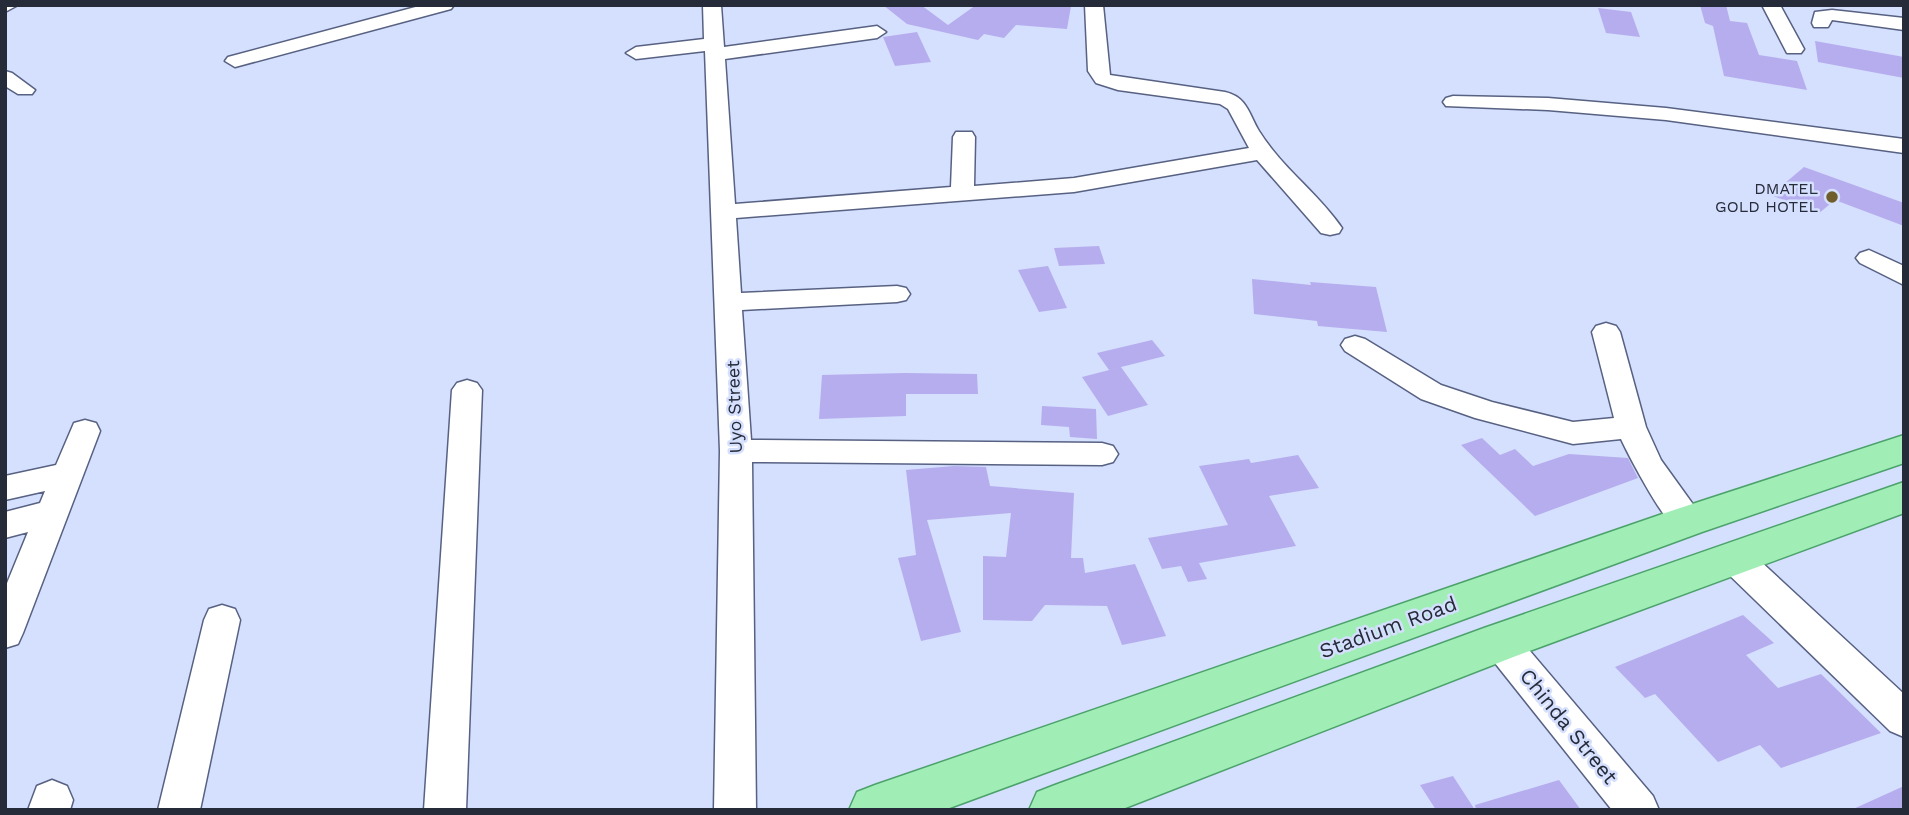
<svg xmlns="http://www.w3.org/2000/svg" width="1909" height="815" viewBox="0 0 1909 815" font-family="'Work Sans',sans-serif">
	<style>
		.building { fill: #b6adee }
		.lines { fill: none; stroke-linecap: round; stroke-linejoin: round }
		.minor-casing { stroke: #576182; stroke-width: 3 }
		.major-casing { stroke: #4ca26b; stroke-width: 3 }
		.minor { fill: #fff; fill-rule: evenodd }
		.major { fill: #a0eeb6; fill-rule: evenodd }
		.poi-dot { fill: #6f5e2c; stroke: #d5dffe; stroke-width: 2.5 }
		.labels { text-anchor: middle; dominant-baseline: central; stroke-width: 5; stroke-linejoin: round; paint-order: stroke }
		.far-poi-label { font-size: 16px; fill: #262b39; stroke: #d5dffe; text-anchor: end }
		.street-label { font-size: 18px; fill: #262b39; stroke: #d5dffe }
		.near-street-label { font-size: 21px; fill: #262b39; stroke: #d5dffe }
	</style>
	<rect width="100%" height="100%" fill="#d5dffe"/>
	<!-- building -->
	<path class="building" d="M 883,5 L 921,5 L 948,25 L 976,5 L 1071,6 L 1067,29 L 1016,25 L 1004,38 L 984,34 L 978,40 L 907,24 Z
		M 1700,5 L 1726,5 L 1730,21 L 1747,23 L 1759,55 L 1797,61 L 1807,90 L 1724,76 L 1713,26 L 1705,23 Z
		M 1598,8 L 1631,12 L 1640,37 L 1606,33 Z
		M 917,32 L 931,62 L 895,66 L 883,37 Z
		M 1815,41 L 1904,57 L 1904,78 L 1818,62 Z
		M 1804,167 L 1904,203 L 1904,226 L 1835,200 L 1818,214 L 1771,195 Z
		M 1099,246 L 1105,264 L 1059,266 L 1054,248 Z
		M 1048,266 L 1067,308 L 1039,312 L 1018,270 Z
		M 1252,279 L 1311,285 L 1310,282 L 1376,287 L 1387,332 L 1318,326 L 1317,321 L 1254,314 Z
		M 1152,340 L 1165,356 L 1109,370 L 1097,353 Z
		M 1121,367 L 1148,405 L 1108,416 L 1082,377 Z
		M 905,373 L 977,374 L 978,394 L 906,394 L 906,416 L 819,419 L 822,375 Z
		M 1042,406 L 1096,409 L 1097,439 L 1070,437 L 1069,427 L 1041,425 Z
		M 1482,438 L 1500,455 L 1515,449 L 1533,466 L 1569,454 L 1628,458 L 1638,478 L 1535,516 L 1461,445 Z
		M 1298,455 L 1319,488 L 1269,496 L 1296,546 L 1199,563 L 1207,579 L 1188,582 L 1181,566 L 1162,569 L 1148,538 L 1228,525 L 1199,466 L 1249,459 L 1251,463 Z
		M 954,466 L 986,467 L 990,486 L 1074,493 L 1071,558 L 1083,558 L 1085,573 L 1135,564 L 1166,636 L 1122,645 L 1107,606 L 1045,605 L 1032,621 L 983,620 L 983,556 L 1006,557 L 1011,513 L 927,520 L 961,632 L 921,641 L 898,558 L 916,555 L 906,470 Z
		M 1743,615 L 1774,643 L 1746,655 L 1778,688 L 1821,674 L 1881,733 L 1781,768 L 1760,745 L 1718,762 L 1655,694 L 1645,698 L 1615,667 Z
		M 1453,776 L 1475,810 L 1436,810 L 1420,785 Z
		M 1559,780 L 1581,810 L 1476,810 L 1475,805 Z
		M 1904,786 L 1904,810 L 1851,810 Z"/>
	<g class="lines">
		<!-- minor casing -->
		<g class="minor-casing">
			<path id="minor" d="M 5,5 L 18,5 L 5,12 Z
				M 423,5 L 454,5 L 451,9 L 235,67 L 225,61 L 228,57 Z
				M 703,5 L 721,5 L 724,47 L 877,26 L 886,32 L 877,38 L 725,59 L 735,204 L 951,187 L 953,137 L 956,132 L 972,132 L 975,137 L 974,186 L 1074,178 L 1249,148 L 1228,109 L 1220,104 L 1118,90 L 1096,83 L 1088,71 L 1085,5 L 1103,5 L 1110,75 L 1225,92 C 1247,97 1249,114 1259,131 C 1282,168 1318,193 1342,228 L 1339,233 L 1330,235 L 1321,233 L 1257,160 L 1074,192 L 736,218 L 741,293 L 897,286 L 906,288 L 910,294 L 906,300 L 897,302 L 742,310 L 751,440 L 1102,443 L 1113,446 L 1118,454 L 1113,462 L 1102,465 L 752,462 L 756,810 L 714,810 L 720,451 L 705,51 L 636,59 L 626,53 L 636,47 L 704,39 Z
				M 1762,5 L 1780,5 L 1804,49 L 1801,53 L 1787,53 Z
				M 1832,10 L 1904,18 L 1904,30 L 1832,20 L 1828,27 L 1814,27 L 1812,23 L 1815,12 Z
				M 5,71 L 12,73 L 35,90 L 32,94 L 18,94 L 5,86 Z
				M 1453,96 L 1548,98 L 1666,108 L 1904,139 L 1904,153 L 1666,120 L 1548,110 L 1446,106 L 1443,102 L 1446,98 Z
				M 1869,250 L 1904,266 L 1904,285 L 1860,263 L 1856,258 L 1860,253 Z
				M 1606,323 L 1616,326 L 1620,332 L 1646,427 L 1661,460 L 1705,521 L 1700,530 C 1692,532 1686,535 1679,531 C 1664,523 1629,456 1621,439 L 1573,444 L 1475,418 L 1421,399 L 1345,351 L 1341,345 L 1345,339 L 1355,336 L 1365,339 L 1441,385 L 1492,402 L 1573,422 L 1614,418 L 1592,332 L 1596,326 Z
				M 467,380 L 477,383 L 482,390 L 466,810 L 424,810 L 452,390 L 457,383 Z
				M 85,420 L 96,423 L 100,431 L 23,633 L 18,644 L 5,648 L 5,588 L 28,532 L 5,538 L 5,512 L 40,503 L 45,491 L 5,500 L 5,476 L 56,465 L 74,423 Z
				M 1733,543 L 1745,547 L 1904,694 L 1904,737 L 1890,731 L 1721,567 L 1716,557 L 1721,547 Z
				M 222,605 L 235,609 L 240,620 L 200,810 L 158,810 L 204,620 L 209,609 Z
				M 1500,626 L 1513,631 L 1653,796 L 1659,810 L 1612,810 L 1487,653 L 1482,642 L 1487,631 Z
				M 52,780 L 67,786 L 73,800 L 70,810 L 28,810 L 37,786 Z"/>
		</g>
		<!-- major casing -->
		<g class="major-casing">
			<path id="major" d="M 1904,435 L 1904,463 L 1702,532 L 944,810 L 849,810 L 857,792 L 875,785 L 1674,510 Z
				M 1904,482 L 1904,513 L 1516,656 L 1120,810 L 1029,810 L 1037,792 L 1055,785 L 1484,628 Z"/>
		</g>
		<!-- minor -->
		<use href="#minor" class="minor"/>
		<!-- major -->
		<use href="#major" class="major"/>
	</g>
	<!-- markers -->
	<circle class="poi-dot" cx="1832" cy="197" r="7"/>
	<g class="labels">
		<!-- far-poi labels -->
		<g class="far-poi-label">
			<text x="1818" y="188">DMATEL<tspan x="1818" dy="18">GOLD HOTEL</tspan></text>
		</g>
		<!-- street labels -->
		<g class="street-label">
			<text transform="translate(734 407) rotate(-92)">Uyo Street</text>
		</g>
		<!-- near-street labels -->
		<g class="near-street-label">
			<text transform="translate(1388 627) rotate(-20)">Stadium Road</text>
			<text transform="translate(1569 726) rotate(51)">Chinda Street</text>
		</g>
	</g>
	<!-- border -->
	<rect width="1909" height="815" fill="none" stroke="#262b39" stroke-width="14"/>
</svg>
